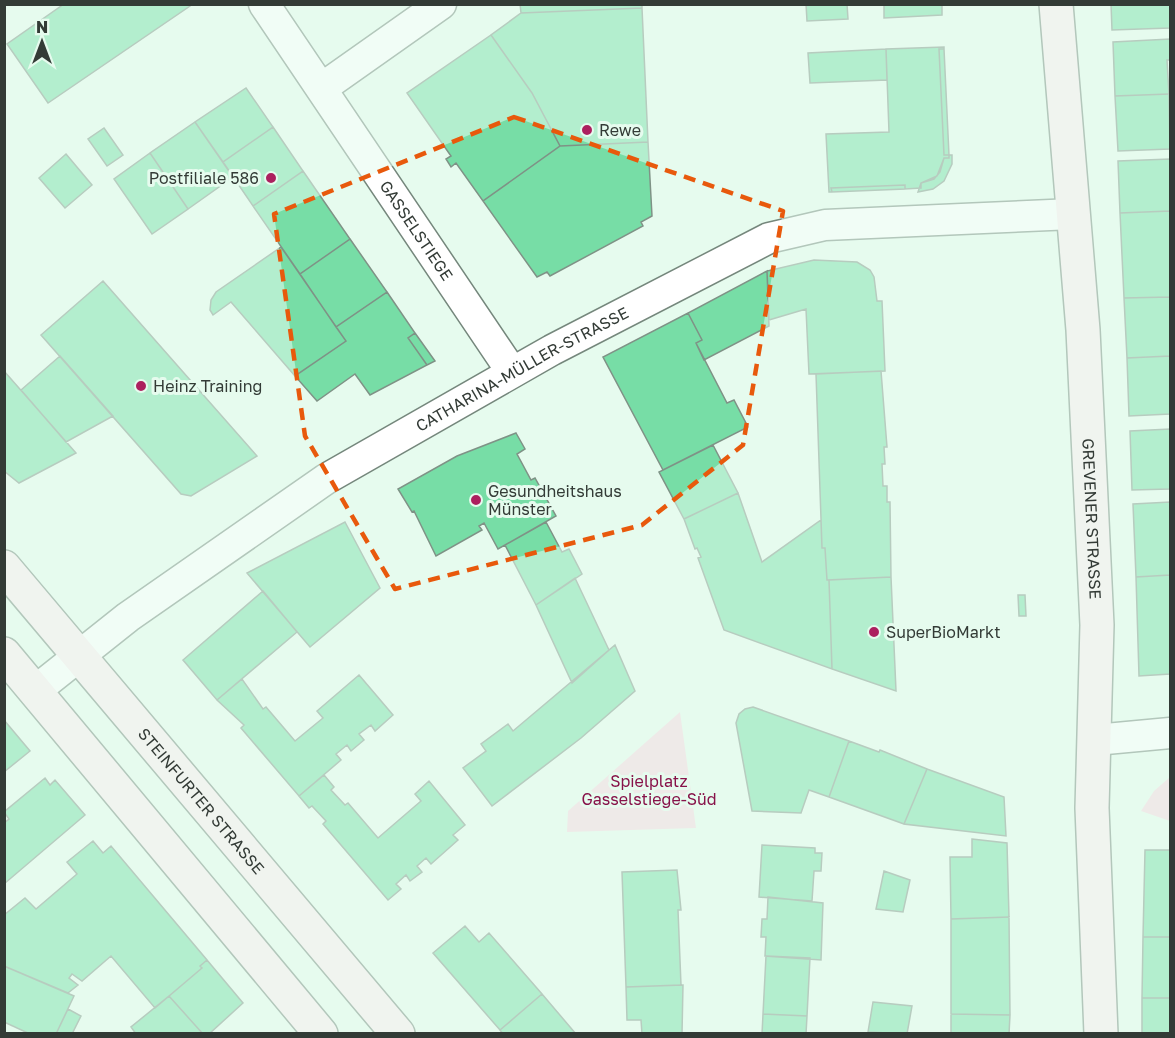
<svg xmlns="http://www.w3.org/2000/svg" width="1175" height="1038" viewBox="0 0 1175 1038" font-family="'Golos Text',sans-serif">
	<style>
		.green { fill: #f9d6df }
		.building { fill: #77dda6; stroke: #7f9286; stroke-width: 1.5 }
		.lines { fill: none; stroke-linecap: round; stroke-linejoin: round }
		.minor-casing { stroke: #75877c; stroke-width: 33 }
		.secondary-casing { stroke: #75877c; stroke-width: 36 }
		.minor { stroke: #fff; stroke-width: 30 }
		.secondary { stroke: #fcebf0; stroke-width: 33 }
		.marked { fill: none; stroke: #e8590c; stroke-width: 4.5; stroke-dasharray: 12 8; stroke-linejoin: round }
		.poi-dot { fill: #ac205f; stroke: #e6fbee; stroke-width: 2 }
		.labels { text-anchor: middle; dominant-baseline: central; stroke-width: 6; stroke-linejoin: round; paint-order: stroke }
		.poi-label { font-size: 16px; fill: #333b36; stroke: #e6fbee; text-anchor: start }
		.street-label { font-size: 16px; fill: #333b36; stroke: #e6fbee }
		.park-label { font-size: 16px; fill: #871249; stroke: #e6fbee }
	</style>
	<rect width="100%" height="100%" fill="#e6fbee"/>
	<!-- green -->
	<path class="green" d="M 680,712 L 696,828 L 567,832 L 568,811 Z
		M 1170,777 L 1170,821 L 1141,811 L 1154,791 Z"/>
	<!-- building -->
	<path class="building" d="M 64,4 L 189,4 L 190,6 L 48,103 L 7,44 Z
		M 520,4 L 642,4 L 642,8 L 521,13 Z
		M 806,4 L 847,4 L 848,19 L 807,21 Z
		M 884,4 L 942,4 L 942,15 L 884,18 Z
		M 1111,4 L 1170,4 L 1170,28 L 1112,30 Z
		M 642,8 L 648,142 L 560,146 L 532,93 L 491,35 L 521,13 Z
		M 491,35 L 532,93 L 560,146 L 483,201 L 456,163 L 451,167 L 446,159 L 451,156 L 407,93 Z
		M 1170,39 L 1170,60 L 1167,60 L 1169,94 L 1115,96 L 1113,42 Z
		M 944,47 L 944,49 L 939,49 L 944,155 L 949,155 L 949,158 L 944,158 L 940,172 L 934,179 L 921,183 L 921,188 L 905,189 L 905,185 L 831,188 L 832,192 L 829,192 L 826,134 L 889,132 L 886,49 Z
		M 886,49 L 887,80 L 810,83 L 808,53 Z
		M 939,49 L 944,49 L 949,155 L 944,155 Z
		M 246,88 L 273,127 L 223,162 L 195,122 Z
		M 1169,94 L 1170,149 L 1118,151 L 1115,96 Z
		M 195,122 L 233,177 L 188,209 L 150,153 Z
		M 273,127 L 303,171 L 253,206 L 223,162 Z
		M 104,128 L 123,155 L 107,166 L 88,139 Z
		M 648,142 L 652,216 L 641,222 L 643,226 L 550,276 L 547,272 L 537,277 L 483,201 L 560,146 Z
		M 150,153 L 188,209 L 152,234 L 114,179 Z
		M 66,154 L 92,185 L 65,208 L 39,178 Z
		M 949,155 L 952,155 L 952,164 L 944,181 L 933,189 L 918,192 L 921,183 L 937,176 L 944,158 L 949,158 Z
		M 1170,159 L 1170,211 L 1120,213 L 1118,161 Z
		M 303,171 L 350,239 L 300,274 L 253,206 Z
		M 905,185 L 905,189 L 832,192 L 831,188 Z
		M 1170,211 L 1170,297 L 1124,298 L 1120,213 Z
		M 350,239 L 387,292 L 336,327 L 300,274 Z
		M 281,247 L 346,341 L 295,376 L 231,302 L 213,315 L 210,310 L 211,300 L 216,292 Z
		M 814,260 L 857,262 L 870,270 L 874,277 L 877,301 L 882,301 L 885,371 L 809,374 L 806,309 L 769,320 L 767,271 Z
		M 767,271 L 769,326 L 704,360 L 696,343 L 702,340 L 688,313 Z
		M 103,281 L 257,456 L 191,496 L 181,494 L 41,335 Z
		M 387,292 L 415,333 L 408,338 L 427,365 L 370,395 L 355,374 L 317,401 L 295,376 L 346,341 L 336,327 Z
		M 1170,297 L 1170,356 L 1127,358 L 1124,298 Z
		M 688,313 L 702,340 L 696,343 L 727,403 L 734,400 L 748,427 L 663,470 L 603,357 Z
		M 415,333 L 435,361 L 427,365 L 408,338 Z
		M 60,356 L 113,416 L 66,442 L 21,390 Z
		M 1170,356 L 1170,414 L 1129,416 L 1127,358 Z
		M 4,371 L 76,453 L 19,483 L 4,471 Z
		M 881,371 L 887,447 L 884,447 L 885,464 L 882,464 L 883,486 L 887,486 L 887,502 L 890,502 L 891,577 L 827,580 L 825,548 L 822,548 L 816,374 Z
		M 1170,429 L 1170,489 L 1132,490 L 1130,431 Z
		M 516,433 L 525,449 L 517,454 L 531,480 L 535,478 L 556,516 L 498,549 L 484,523 L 479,526 L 482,530 L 436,556 L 414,511 L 412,512 L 398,489 L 457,456 Z
		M 713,445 L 738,493 L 684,519 L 659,472 Z
		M 738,493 L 762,562 L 821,520 L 822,548 L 825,548 L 827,580 L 829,580 L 832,669 L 724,630 L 698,558 L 701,557 L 697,548 L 695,549 L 684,519 Z
		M 1170,502 L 1170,575 L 1136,577 L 1133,504 Z
		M 345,522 L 380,588 L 310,647 L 247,573 Z
		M 546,522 L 562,552 L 569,549 L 582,574 L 536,605 L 505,545 Z
		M 1170,575 L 1170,674 L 1139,676 L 1136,577 Z
		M 891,577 L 896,691 L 832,669 L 829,580 Z
		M 575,578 L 609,650 L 572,683 L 536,605 Z
		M 263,591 L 297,632 L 217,700 L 183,660 Z
		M 1018,595 L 1025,595 L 1026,616 L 1019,616 Z
		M 615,645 L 635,691 L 581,738 L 492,806 L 463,768 L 486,751 L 481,744 L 508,724 L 513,731 Z
		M 359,675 L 393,715 L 375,731 L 371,725 L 359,734 L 364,740 L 351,751 L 347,745 L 336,754 L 341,760 L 299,796 L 241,728 L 244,725 L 217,700 L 242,679 L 263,709 L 266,707 L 295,741 L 323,718 L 317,711 Z
		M 753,707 L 849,741 L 829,797 L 809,790 L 801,813 L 752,811 L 736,723 L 739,714 L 745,709 Z
		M 4,720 L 30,751 L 4,772 Z
		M 849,741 L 879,752 L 880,750 L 927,769 L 904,824 L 829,797 Z
		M 927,769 L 1004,797 L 1006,836 L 904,824 Z
		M 324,775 L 334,787 L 331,790 L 345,805 L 348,803 L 378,838 L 421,801 L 415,794 L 429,781 L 465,825 L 453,835 L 458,840 L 431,864 L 426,858 L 417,866 L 422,872 L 410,881 L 406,875 L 396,884 L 401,889 L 388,900 L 323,824 L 326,821 L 312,806 L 309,808 L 299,796 Z
		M 45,778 L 50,785 L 55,780 L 85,815 L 4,884 L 4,823 L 9,819 L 4,812 Z
		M 972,839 L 1007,843 L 1009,917 L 951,919 L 950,857 L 972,857 Z
		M 93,841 L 103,853 L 111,846 L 207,960 L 200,966 L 202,968 L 155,1008 L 111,956 L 82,981 L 72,974 L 69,978 L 78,985 L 68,993 L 4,966 L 4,915 L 25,898 L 36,909 L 77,874 L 67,862 Z
		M 762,845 L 815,848 L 815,853 L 822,853 L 821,871 L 814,871 L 812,901 L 759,897 Z
		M 1145,850 L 1170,850 L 1170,937 L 1143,937 Z
		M 677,870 L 681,910 L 678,910 L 681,985 L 626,987 L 622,872 Z
		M 884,871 L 910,880 L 903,912 L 876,909 Z
		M 768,897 L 823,903 L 821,960 L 765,956 L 766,937 L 761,937 L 762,919 L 767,919 Z
		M 1009,917 L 1010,1015 L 951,1014 L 951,919 Z
		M 465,926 L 479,942 L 489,933 L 542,994 L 500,1030 L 433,953 Z
		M 1143,937 L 1170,937 L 1170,998 L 1142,998 Z
		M 766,956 L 810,958 L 807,1016 L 763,1014 Z
		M 207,960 L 243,1003 L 209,1034 L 203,1034 L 169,996 L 202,968 L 200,966 Z
		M 4,966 L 74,996 L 56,1034 L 30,1034 L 4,1022 Z
		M 683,985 L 682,1034 L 642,1034 L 641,1020 L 627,1020 L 626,987 Z
		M 542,994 L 576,1034 L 503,1034 L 500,1030 Z
		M 169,996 L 203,1034 L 136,1034 L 131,1027 Z
		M 1142,998 L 1170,998 L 1170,1034 L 1142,1034 Z
		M 873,1002 L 912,1006 L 907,1034 L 868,1032 Z
		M 68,1009 L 81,1016 L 72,1034 L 56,1034 Z
		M 763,1014 L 807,1016 L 806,1034 L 762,1034 Z
		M 951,1014 L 1010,1015 L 1009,1034 L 951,1034 Z"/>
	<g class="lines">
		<!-- minor casing -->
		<g class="minor-casing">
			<g id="minor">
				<path id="s1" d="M 264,4 L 512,372"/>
				<path d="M 322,88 L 441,4"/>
				<path id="s2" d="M 35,691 L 128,617 L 326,479 L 552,350 L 769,238 L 825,225 L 1073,214"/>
				<path d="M 1095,740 L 1170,733"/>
			</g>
		</g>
		<!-- secondary casing -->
		<g class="secondary-casing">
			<g id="secondary">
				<path id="s3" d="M 1056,4 L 1083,330 L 1097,625 L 1092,808 L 1101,1034"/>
				<path id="s4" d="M 4,567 L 398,1034"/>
				<path d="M 4,654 L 321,1034"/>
			</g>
		</g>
		<!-- minor -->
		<use href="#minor" class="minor"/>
		<!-- secondary -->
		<use href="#secondary" class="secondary"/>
	</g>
	<!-- marked area -->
	<path d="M0 0H1175V1038H0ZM 514,117 L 783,211 L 743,445 L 642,525 L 395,589 L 305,436 L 274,214 Z" fill="#e6fbee" fill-opacity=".55" fill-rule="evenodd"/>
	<path class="marked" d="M 514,117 L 783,211 L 743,445 L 642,525 L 395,589 L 305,436 L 274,214 Z"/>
	<!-- markers -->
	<g class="poi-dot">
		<circle cx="587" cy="130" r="6"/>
		<circle cx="271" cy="178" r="6"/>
		<circle cx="141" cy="386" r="6"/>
		<circle cx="476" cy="500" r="6"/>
		<circle cx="874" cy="632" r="6"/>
	</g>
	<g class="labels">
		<!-- poi labels -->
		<g class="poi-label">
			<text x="599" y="130">Rewe</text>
			<text x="259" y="178" text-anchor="end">Postfiliale 586</text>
			<text x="153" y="386">Heinz Training</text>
			<text x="488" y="491">Gesundheitshaus<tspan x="488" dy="18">Münster</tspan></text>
			<text x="886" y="632">SuperBioMarkt</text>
		</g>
		<!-- street labels -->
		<g class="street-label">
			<text stroke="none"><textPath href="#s1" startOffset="273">GASSELSTIEGE</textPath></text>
			<text stroke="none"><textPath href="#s2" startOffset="585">CATHARINA-MÜLLER-STRASSE</textPath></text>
			<text stroke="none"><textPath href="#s3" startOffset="516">GREVENER STRASSE</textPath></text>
			<text stroke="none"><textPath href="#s4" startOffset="306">STEINFURTER STRASSE</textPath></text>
		</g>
		<!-- park labels -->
		<g class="park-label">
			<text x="649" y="781">Spielplatz<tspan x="649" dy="18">Gasselstiege-Süd</tspan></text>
		</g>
	</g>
	<!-- border -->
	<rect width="1175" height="1038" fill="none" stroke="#333b36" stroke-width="12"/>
	<!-- north arrow -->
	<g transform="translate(42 42)" stroke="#e6fbee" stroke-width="4.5" paint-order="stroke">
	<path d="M0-4.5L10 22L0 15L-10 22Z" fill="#333b36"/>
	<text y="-9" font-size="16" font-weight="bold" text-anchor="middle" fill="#333b36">N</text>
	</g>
</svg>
